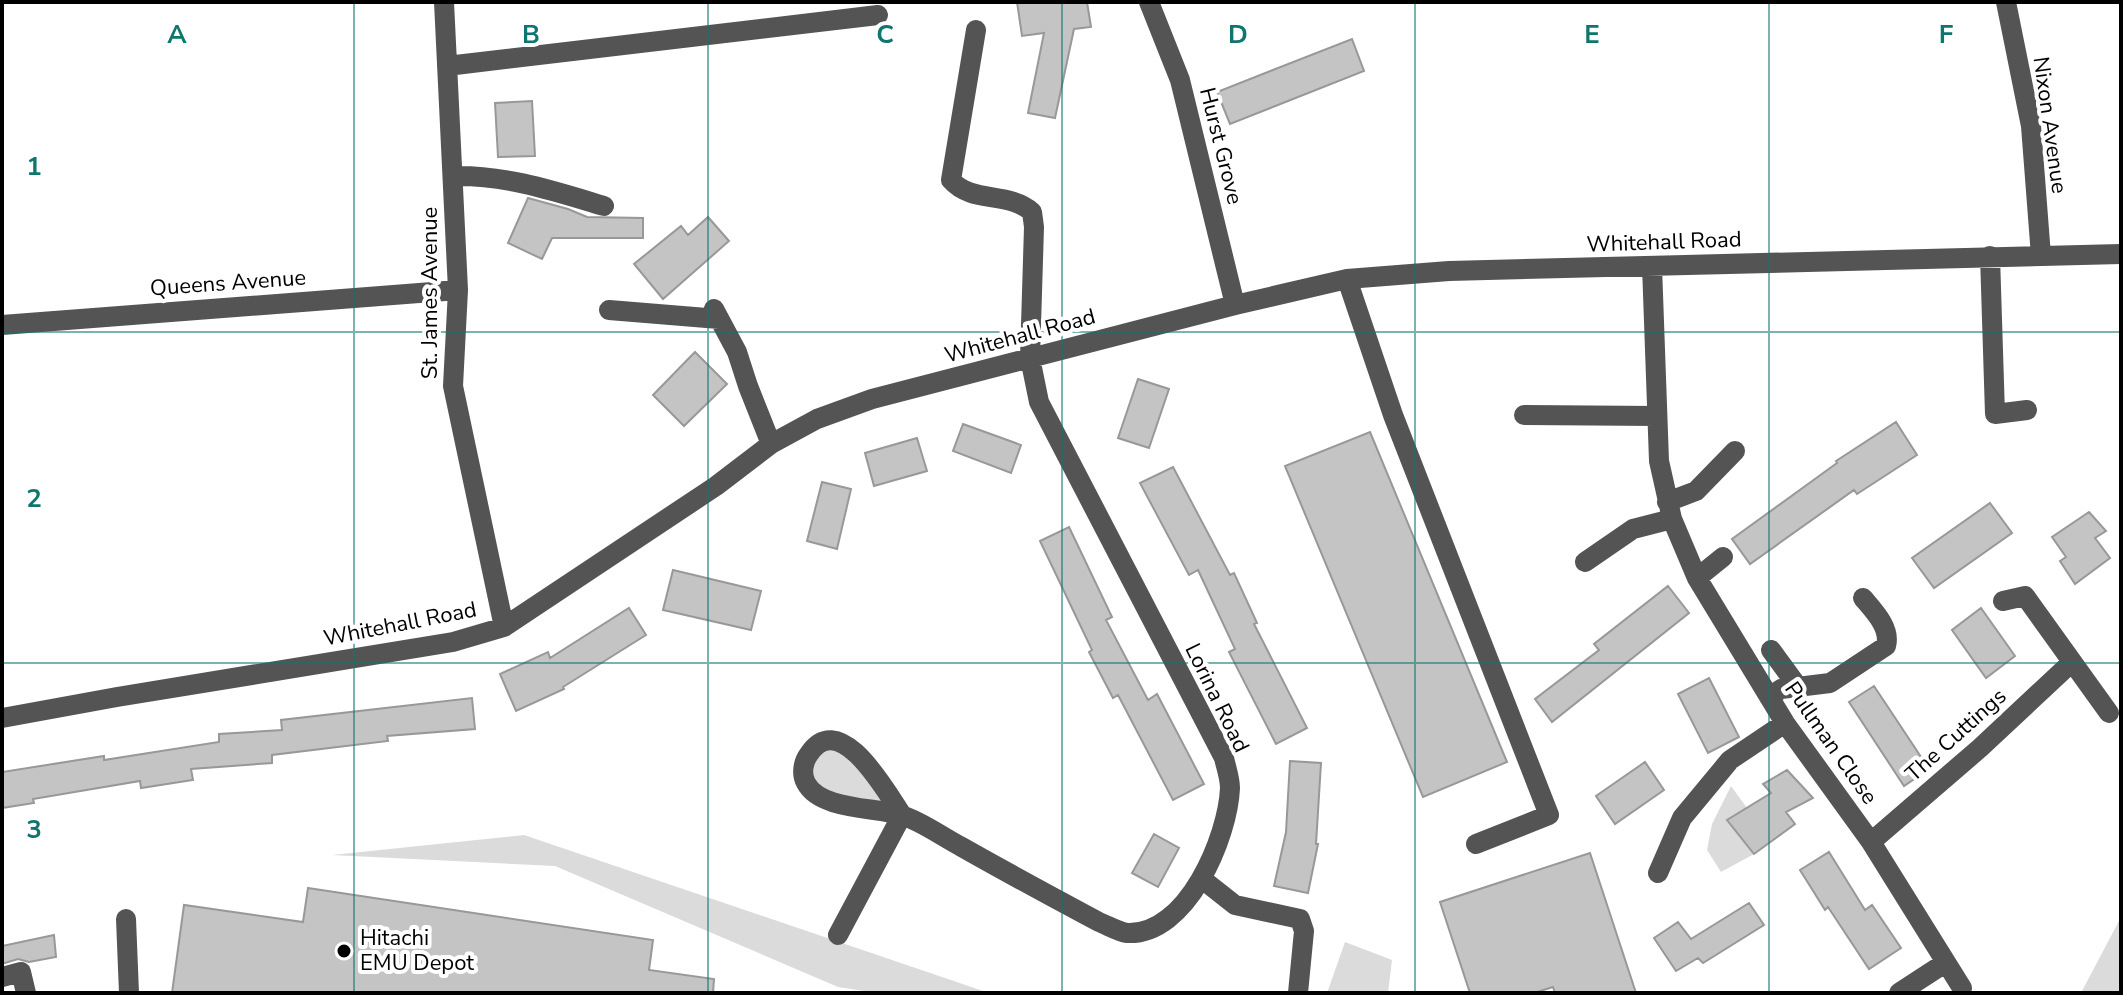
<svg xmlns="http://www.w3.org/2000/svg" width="2123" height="995" viewBox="0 0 2123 995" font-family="'Nunito Sans',sans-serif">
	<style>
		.green { fill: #dbdbdb }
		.building { fill: #c4c4c4; stroke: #989898; stroke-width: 2 }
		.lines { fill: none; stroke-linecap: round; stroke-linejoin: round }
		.minor { stroke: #545454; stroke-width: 20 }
		.grid { fill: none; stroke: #0f766e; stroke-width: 2; stroke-opacity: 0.55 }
		.poi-dot { fill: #000; stroke: #fff; stroke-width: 3 }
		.labels { text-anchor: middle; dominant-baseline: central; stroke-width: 8; stroke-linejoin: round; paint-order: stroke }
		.street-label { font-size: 22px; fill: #000; stroke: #fff }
		.poi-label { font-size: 22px; fill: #000; stroke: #fff; text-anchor: start }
		.grid-label { font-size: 26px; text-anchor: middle; font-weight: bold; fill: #0f766e; stroke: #fff; stroke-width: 8; stroke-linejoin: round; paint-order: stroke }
	</style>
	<rect width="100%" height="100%" fill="#fff"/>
	<!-- green -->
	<path class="green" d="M 827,748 C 853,749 871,785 885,804 C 859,799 774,789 827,748 Z
		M 1731,786 L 1747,808 L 1728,820 L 1754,854 L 1721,872 L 1707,850 L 1712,824 Z
		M 524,835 L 989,993 L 877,993 L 838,987 L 555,866 L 332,855 Z
		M 2121,917 L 2121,993 L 2081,993 Z
		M 1345,942 L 1392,960 L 1388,993 L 1327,993 Z"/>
	<!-- building -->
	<path class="building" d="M 1017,2 L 1087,2 L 1091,27 L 1074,29 L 1055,118 L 1028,113 L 1044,33 L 1022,36 Z
		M 1352,39 L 1364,71 L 1230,124 L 1217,92 Z
		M 532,101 L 535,156 L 498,157 L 495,103 Z
		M 528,198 L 568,209 L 587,217 L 643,218 L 643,238 L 552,238 L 542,259 L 508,243 Z
		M 708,217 L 729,241 L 663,299 L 634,264 L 681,226 L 688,235 Z
		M 695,352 L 727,384 L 684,426 L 653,395 Z
		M 1138,379 L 1169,389 L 1149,448 L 1118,438 Z
		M 1896,422 L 1917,455 L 1857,494 L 1854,490 L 1750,564 L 1732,539 L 1837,463 L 1836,461 Z
		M 963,424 L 1021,445 L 1011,473 L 953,451 Z
		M 1370,432 L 1507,762 L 1423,797 L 1285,466 Z
		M 917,438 L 927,471 L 874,486 L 865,453 Z
		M 1173,467 L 1230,575 L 1234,573 L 1257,623 L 1254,624 L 1307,728 L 1276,744 L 1229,652 L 1235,649 L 1198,570 L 1189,575 L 1140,483 Z
		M 822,482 L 851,489 L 837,549 L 807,541 Z
		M 1990,503 L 2012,533 L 1934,588 L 1912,558 Z
		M 2089,512 L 2106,531 L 2095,538 L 2110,558 L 2075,584 L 2060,561 L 2066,557 L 2052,537 Z
		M 1069,527 L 1112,617 L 1106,620 L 1148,700 L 1157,694 L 1204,784 L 1173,800 L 1118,695 L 1113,698 L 1089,652 L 1092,650 L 1040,541 Z
		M 673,570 L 761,591 L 751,630 L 663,610 Z
		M 1668,586 L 1689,613 L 1552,722 L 1535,699 L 1599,650 L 1594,644 Z
		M 629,608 L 646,635 L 563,687 L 564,689 L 516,711 L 500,674 L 548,652 L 550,658 Z
		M 1981,608 L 2015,656 L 1986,678 L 1952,630 Z
		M 1709,678 L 1739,737 L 1708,753 L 1678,694 Z
		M 1874,686 L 1929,769 L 1904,786 L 1849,702 Z
		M 472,698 L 475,729 L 387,736 L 388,741 L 272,755 L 272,763 L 191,769 L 193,780 L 141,788 L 140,781 L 33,799 L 34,803 L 2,808 L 2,772 L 104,756 L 104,760 L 219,742 L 219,734 L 282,730 L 281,720 Z
		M 1290,761 L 1321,763 L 1316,844 L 1318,844 L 1308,893 L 1274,886 L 1286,832 Z
		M 1645,762 L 1664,790 L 1615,824 L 1596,796 Z
		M 1787,770 L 1813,798 L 1786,812 L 1795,824 L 1754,854 L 1727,820 L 1771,793 L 1763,784 Z
		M 1154,834 L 1179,848 L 1158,887 L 1132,873 Z
		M 1829,852 L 1865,910 L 1872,905 L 1901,948 L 1869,969 L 1828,907 L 1825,910 L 1800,870 Z
		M 1590,853 L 1636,993 L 1555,993 L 1553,987 L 1534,993 L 1470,993 L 1440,902 Z
		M 308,888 L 653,940 L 649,970 L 714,979 L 713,993 L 172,993 L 184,905 L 303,922 Z
		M 1749,903 L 1764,925 L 1703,963 L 1698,958 L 1676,971 L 1654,938 L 1678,922 L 1691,939 Z
		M 54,935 L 56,957 L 29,962 L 18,959 L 2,964 L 2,946 Z"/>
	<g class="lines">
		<!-- minor -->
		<path class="minor" d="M 444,2 L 458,290 L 453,386 L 504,627
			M 1149,2 L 1180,80 L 1235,305
			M 2006,2 L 2031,126 L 2041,256
			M 447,66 L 878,15
			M 454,176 C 506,175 554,191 604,206
			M 1990,256 L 1995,414 L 2027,410
			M 1652,266 L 1659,461 L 1672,519 L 1697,578 L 1785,723 L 1871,842 L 1962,988
			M 1347,279 L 1393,415 L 1549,815 L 1476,844
			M 714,309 L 737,352 L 748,386 L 771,444
			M 609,310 L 719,319
			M 2,325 L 458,290
			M 1524,415 L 1657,416
			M 1667,502 L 1696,491 L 1735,451
			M 1585,562 L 1633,529 L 1672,519
			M 1697,578 L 1723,557
			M 2003,601 L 2025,596 L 2109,713
			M 1771,650 L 1798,687
			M 1769,697 L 1781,689 L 1830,683 L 1886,646 C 1891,628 1874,611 1863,598
			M 2,718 L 117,697 L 453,642 L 504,627 L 716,486 L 771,444 L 817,419 L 872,399 L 1235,305 L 1347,279 L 1449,271 L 2121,254
			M 902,815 C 887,793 840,707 809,754 C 803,762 801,774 806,783 C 820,810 875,807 901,815 C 921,821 941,836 960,846 C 1006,872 1052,897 1099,922 C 1107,925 1119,932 1127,933 C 1187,936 1228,837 1230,788 C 1230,778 1226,767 1224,758 L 1039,402 L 1030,358 L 1034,227 L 1032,212 C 1008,191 972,204 951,180 L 976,30
			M 1871,842 L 1980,748 L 2072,662
			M 1658,873 L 1682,818 L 1730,760 L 1785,723
			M 1202,879 L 1235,905 L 1300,919 L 1304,931 L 1298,993
			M 126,919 L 129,993
			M 838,935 L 902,815
			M 2,977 L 21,972 L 26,993
			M 1899,993 L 1945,963"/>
	</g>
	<!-- grid -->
	<path class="grid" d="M 354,2 L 354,993M 708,2 L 708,993M 1062,2 L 1062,993M 1415,2 L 1415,993M 1769,2 L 1769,993M 2,332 L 2121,332M 2,663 L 2121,663"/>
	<!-- markers -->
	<circle class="poi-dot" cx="344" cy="951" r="8"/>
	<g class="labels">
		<!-- street labels -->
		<g class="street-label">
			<text transform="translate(2050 125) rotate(82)">Nixon Avenue</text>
			<text transform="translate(1221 146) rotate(76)">Hurst Grove</text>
			<text transform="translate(1664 242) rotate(-2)">Whitehall Road</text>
			<text transform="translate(228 283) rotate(-4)">Queens Avenue</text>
			<text transform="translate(430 293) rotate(-90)">St. James Avenue</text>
			<text transform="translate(1020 336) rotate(-15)">Whitehall Road</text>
			<text transform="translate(400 624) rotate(-11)">Whitehall Road</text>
			<text transform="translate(1217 698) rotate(64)">Lorina Road</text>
			<text transform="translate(1956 735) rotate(-42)">The Cuttings</text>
			<text transform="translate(1831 743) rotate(55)">Pullman Close</text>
		</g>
		<!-- poi labels -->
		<g class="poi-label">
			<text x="360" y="938">Hitachi<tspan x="360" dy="25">EMU Depot</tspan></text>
		</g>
	</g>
	<g class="grid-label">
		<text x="177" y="43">A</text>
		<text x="531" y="43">B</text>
		<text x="885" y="43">C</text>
		<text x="1238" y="43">D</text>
		<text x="1592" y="43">E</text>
		<text x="1946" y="43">F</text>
		<text x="34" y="175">1</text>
		<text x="34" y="507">2</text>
		<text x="34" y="838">3</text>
	</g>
	<!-- border -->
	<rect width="2123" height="995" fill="none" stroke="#000000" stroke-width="8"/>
</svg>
